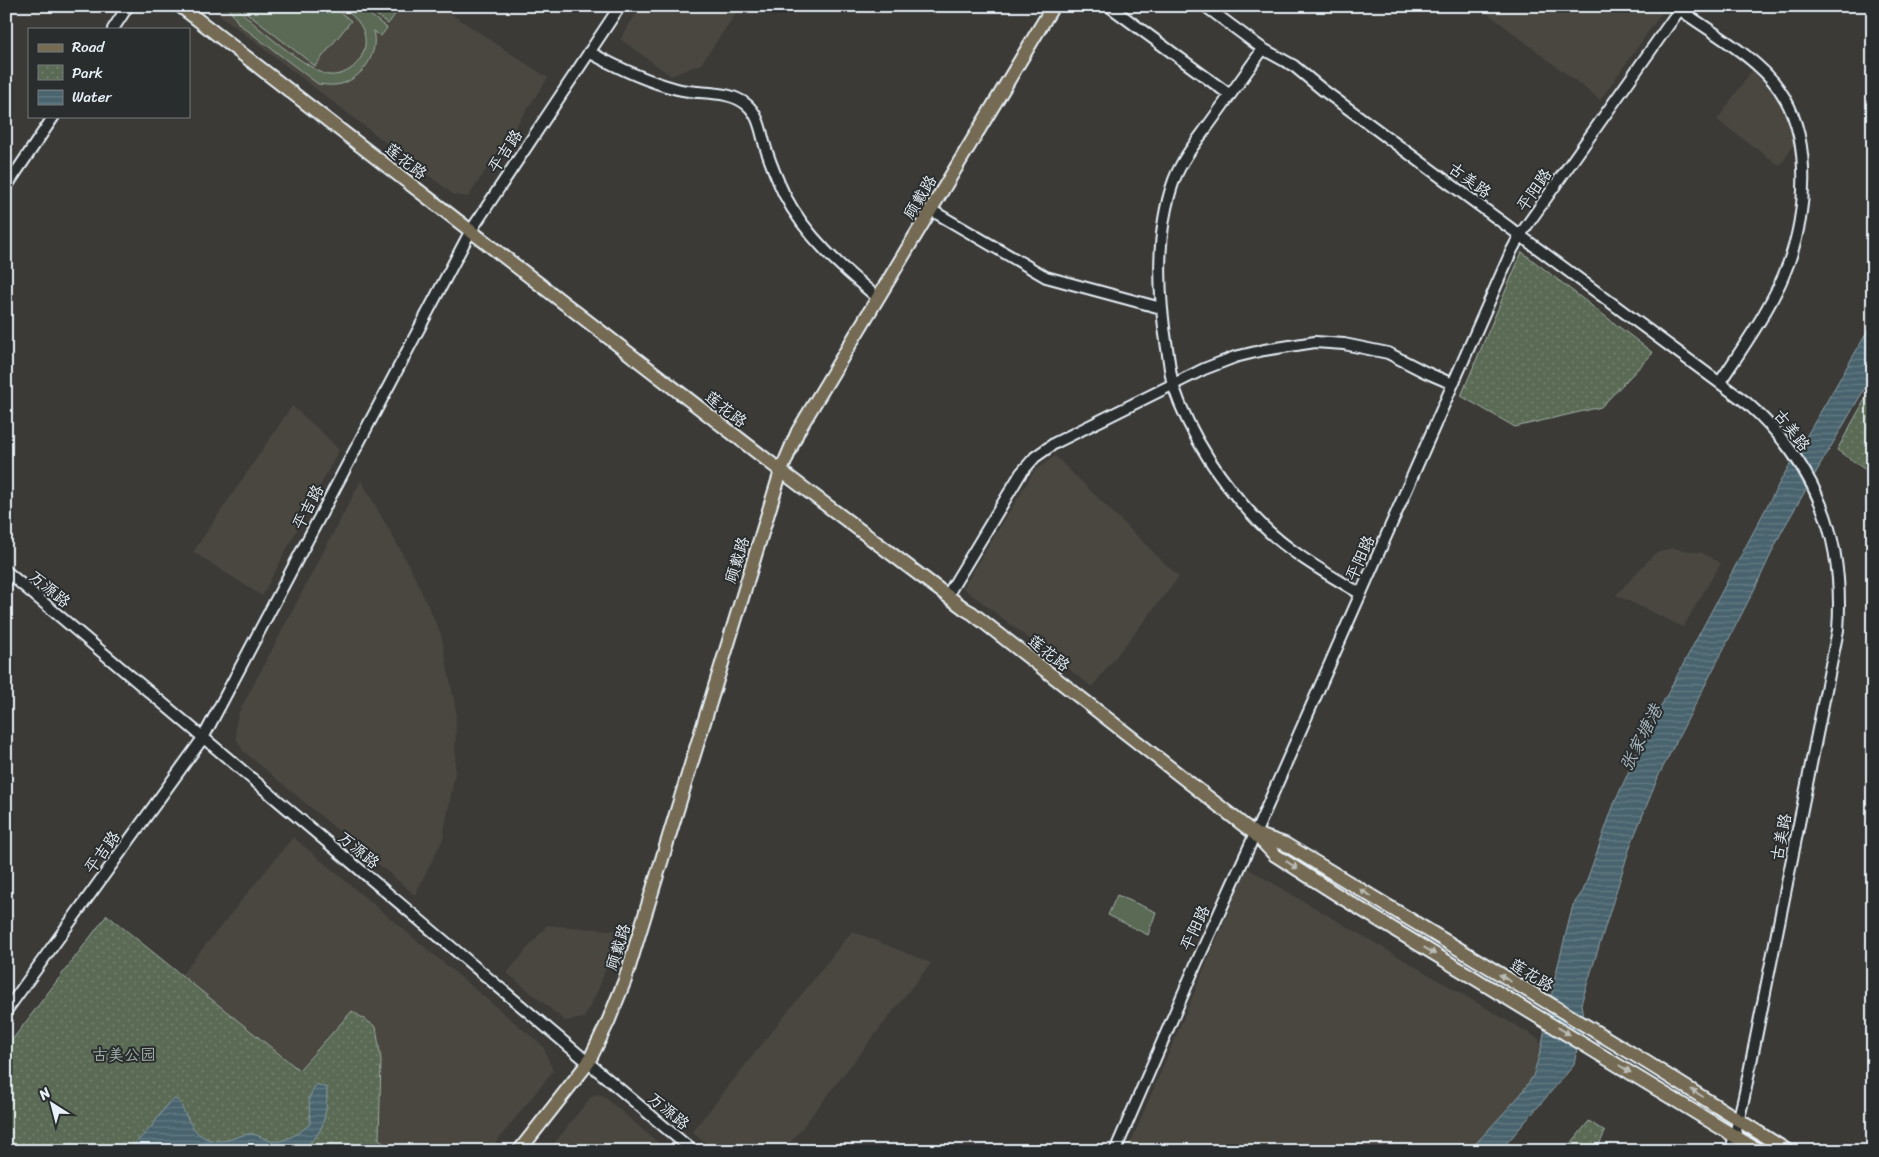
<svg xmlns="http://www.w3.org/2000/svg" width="1879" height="1157" viewBox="0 0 1879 1157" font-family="Sriracha,'LXGW WenKai TC',sans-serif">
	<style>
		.built { fill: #4a4641 }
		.grass { fill: #5a6b55; stroke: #a1aea6 }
		.park { fill: url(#park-dots); stroke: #a1aea6 }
		.water { fill: url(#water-rules); stroke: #899ca5 }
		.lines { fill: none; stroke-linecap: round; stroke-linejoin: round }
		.minor-casing { stroke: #e8f1f8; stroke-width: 14 }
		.major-casing { stroke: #e8f1f8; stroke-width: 16 }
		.minor { stroke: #2a2d2e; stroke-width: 10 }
		.major { stroke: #746b52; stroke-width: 12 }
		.oneway { fill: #babbb6 }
		.labels { text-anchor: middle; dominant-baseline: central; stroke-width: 4; stroke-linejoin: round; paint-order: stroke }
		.street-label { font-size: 16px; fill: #e8f1f8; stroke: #2a2d2e }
		.park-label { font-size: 16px; fill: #a8b5af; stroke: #2a2d2e }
		.water-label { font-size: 18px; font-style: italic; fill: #a9b9c1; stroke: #2a2d2e }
	</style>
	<defs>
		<pattern id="park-dots" width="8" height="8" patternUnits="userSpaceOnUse" patternTransform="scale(1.25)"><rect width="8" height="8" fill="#5a6b55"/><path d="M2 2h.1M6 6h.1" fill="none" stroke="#72816e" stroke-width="1.8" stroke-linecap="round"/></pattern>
		<pattern id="water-rules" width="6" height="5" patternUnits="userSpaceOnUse" patternTransform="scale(1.25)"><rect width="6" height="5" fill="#4a646e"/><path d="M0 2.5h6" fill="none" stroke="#647b83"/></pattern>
	</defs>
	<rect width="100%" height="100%" fill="#3b3a37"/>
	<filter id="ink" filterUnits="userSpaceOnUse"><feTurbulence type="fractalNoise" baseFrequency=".02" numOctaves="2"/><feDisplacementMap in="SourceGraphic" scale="10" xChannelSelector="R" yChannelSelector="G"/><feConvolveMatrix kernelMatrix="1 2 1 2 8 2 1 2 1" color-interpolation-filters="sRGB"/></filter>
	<g filter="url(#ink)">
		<!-- built -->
		<path class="built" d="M 208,6 L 439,6 L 548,78 L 468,197 L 454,195 Z
			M 641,6 L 741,6 L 701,64 L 671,76 L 620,39 Z
			M 1478,6 L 1657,6 L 1664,10 L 1600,100 Z
			M 1752,70 L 1774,94 L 1784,112 L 1793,135 L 1793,146 L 1780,166 L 1717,120 Z
			M 292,406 L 322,432 L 339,450 L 262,596 L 193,552 Z
			M 1055,456 L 1179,577 L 1092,687 L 963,588 L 1034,471 Z
			M 361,480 L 410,567 L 441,634 L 456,711 L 455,773 L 443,839 L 415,895 L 243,751 L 237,740 L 235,728 L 238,714 Z
			M 1672,548 L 1702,553 L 1721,563 L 1683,627 L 1616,595 L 1654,554 Z
			M 293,837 L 543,1046 L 553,1071 L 489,1151 L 394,1151 L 379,1139 L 381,1060 L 352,1011 L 299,1070 L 181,975 Z
			M 1247,868 L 1539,1039 L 1541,1049 L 1533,1076 L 1521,1094 L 1470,1151 L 1127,1151 Z
			M 547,925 L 619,931 L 599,988 L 584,1018 L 565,1021 L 507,973 Z
			M 852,931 L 931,963 L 784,1151 L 715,1151 L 692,1132 Z
			M 596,1094 L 602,1095 L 668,1151 L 548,1151 L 590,1098 Z"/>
		<!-- grass -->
		<path class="grass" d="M 227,6 L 237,6 C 245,20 314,74 329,75 C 354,77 373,50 362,28 C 357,18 348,12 340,6 L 359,6 L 387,28 L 381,36 L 373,31 C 379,53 364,77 341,84 C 333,86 326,85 318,84 L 239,24 Z
			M 248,6 L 333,6 L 351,21 L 315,66 L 244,11 Z
			M 365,6 L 396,6 L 399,9 L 388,24 Z
			M 1117,895 L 1156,912 L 1148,935 L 1108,915 Z"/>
		<!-- park -->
		<path class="park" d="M 1522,252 L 1653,353 L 1601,407 L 1515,427 L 1461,396 Z
			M 1873,385 L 1873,475 L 1837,450 Z
			M 107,915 L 299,1070 L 352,1011 L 376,1027 L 381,1060 L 379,1139 L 394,1151 L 6,1151 L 6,1048 Z
			M 1589,1121 L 1605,1132 L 1596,1151 L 1565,1151 Z"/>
		<!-- water -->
		<path class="water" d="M 1873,322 L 1873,374 L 1782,531 L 1755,588 L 1659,775 L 1631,844 L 1581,1004 L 1583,1016 L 1574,1065 L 1500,1151 L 1469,1151 L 1521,1094 L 1533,1076 L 1541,1049 L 1555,977 L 1573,905 L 1583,891 L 1614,804 L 1642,742 L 1782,478 Z
			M 316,1084 L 327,1088 C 327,1102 326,1122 318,1134 C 313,1140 306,1146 301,1151 L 128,1151 L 152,1126 L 168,1103 L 175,1099 L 179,1101 C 190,1124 197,1145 228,1140 C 235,1138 243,1134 250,1134 C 259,1134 264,1140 272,1141 C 286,1143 300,1132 310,1124 L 309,1098 Z"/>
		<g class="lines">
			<!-- minor casing -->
			<g class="minor-casing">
				<path id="minor" d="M 1109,6 L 1230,95
					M 1205,6 L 1263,49 L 1294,66 L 1323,90 L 1747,403 C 1816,464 1845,538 1838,630 L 1744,1097 L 1731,1151
					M 1676,7 C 1708,30 1757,57 1779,89 C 1795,112 1802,141 1803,168 C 1807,258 1767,311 1720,382
					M 113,29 L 128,6
					M 1263,49 C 1246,73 1228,98 1210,123 C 1197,141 1182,159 1174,180 C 1155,233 1158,293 1167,348 C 1169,360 1170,374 1173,385 C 1190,436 1222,484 1259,522 C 1288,552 1326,573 1361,594
					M 589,52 C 618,68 645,81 677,89 C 699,95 727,89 746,104 C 761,116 761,136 767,152 C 772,167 778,181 784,194 C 806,237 842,268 878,298
					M 6,187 L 54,116
					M 931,210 L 1046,277 L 1161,308
					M 6,571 L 693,1151
					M 947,596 L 1021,473 L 1035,457 L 1055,443 L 1204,369 L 1235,357 L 1264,350 L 1315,342 L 1344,344 L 1388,353 L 1425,372 L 1453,384
					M 6,1011 L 203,738 L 470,232 L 620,6
					M 1115,1151 L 1196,964 L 1255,834 L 1511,252 L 1520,235 L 1682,6"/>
			</g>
			<!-- major casing -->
			<g class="major-casing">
				<path id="major" d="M 180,6 L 781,471 L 965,609 L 972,613 L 1255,834 L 1275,855 L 1344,899 L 1759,1151
					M 1258,835 L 1285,844 L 1646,1062 L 1788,1151
					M 519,1151 L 588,1063 L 608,1022 L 625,980 L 781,471 L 798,431 L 1053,6"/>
			</g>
			<!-- minor -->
			<use href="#minor" class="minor"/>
			<!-- major -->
			<use href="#major" class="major"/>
		</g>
		<!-- one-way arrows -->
		<defs><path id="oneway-solid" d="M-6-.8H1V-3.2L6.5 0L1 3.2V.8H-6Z" transform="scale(1.25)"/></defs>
		<g class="oneway">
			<use href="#oneway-solid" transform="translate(1292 865) rotate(33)"/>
			<use href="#oneway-solid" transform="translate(1366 893) rotate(-149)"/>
			<use href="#oneway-solid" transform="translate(1430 951) rotate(31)"/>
			<use href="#oneway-solid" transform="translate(1505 978) rotate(-149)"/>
			<use href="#oneway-solid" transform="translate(1564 1031) rotate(31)"/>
			<use href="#oneway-solid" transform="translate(1625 1069) rotate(32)"/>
			<use href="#oneway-solid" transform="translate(1697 1093) rotate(-148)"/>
		</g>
	</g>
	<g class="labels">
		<!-- street labels -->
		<g class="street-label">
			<text transform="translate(505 151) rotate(-56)">平吉路</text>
			<text transform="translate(406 161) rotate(38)">莲花路</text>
			<text transform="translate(1470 180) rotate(36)">古美路</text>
			<text transform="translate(1534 190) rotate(-55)">平阳路</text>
			<text transform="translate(920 197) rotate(-59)">顾戴路</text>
			<text transform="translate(726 409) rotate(38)">莲花路</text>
			<text transform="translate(1792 430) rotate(52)">古美路</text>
			<text transform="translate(308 507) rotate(-62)">平吉路</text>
			<text transform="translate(1360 558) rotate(-66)">平阳路</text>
			<text transform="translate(737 560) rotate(-73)">顾戴路</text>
			<text transform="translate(50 589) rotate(40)">万源路</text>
			<text transform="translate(1049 653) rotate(38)">莲花路</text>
			<text transform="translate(1781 837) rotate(-79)">古美路</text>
			<text transform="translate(359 850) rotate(40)">万源路</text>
			<text transform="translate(102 852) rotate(-54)">平吉路</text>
			<text transform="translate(1195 928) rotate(-65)">平阳路</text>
			<text transform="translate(618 947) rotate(-73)">顾戴路</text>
			<text transform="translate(1532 975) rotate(31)">莲花路</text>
			<text transform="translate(669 1111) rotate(40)">万源路</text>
		</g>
		<!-- park labels -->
		<g class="park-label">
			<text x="124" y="1054">古美公园</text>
		</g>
		<!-- water labels -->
		<g class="water-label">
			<text transform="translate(1641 738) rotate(-63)">张家塘港</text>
		</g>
	</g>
	<!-- margin -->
	<rect width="1879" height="1157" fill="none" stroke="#2a2d2e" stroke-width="25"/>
	<rect x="12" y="12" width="1854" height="1132" fill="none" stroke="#e8f1f8" stroke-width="2" filter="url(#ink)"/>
	<!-- legend -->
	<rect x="28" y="28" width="162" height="90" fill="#2a2d2e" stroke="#767b7f"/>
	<rect x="38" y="44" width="25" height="8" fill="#746b52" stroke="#767b7f"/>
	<text x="72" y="52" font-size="15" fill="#e8f1f8">Road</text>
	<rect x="38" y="65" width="25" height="15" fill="url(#park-dots)" stroke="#767b7f"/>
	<text x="72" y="78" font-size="15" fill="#e8f1f8">Park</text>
	<rect x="38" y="90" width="25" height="15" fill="url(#water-rules)" stroke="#767b7f"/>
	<text x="72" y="102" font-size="15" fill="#e8f1f8">Water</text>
	<!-- north arrow -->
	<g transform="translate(52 1104) rotate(324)" stroke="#2a2d2e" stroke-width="4" paint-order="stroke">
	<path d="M0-4L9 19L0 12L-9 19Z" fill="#e8f1f8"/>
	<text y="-8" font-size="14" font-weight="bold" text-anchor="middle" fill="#e8f1f8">N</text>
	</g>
</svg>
